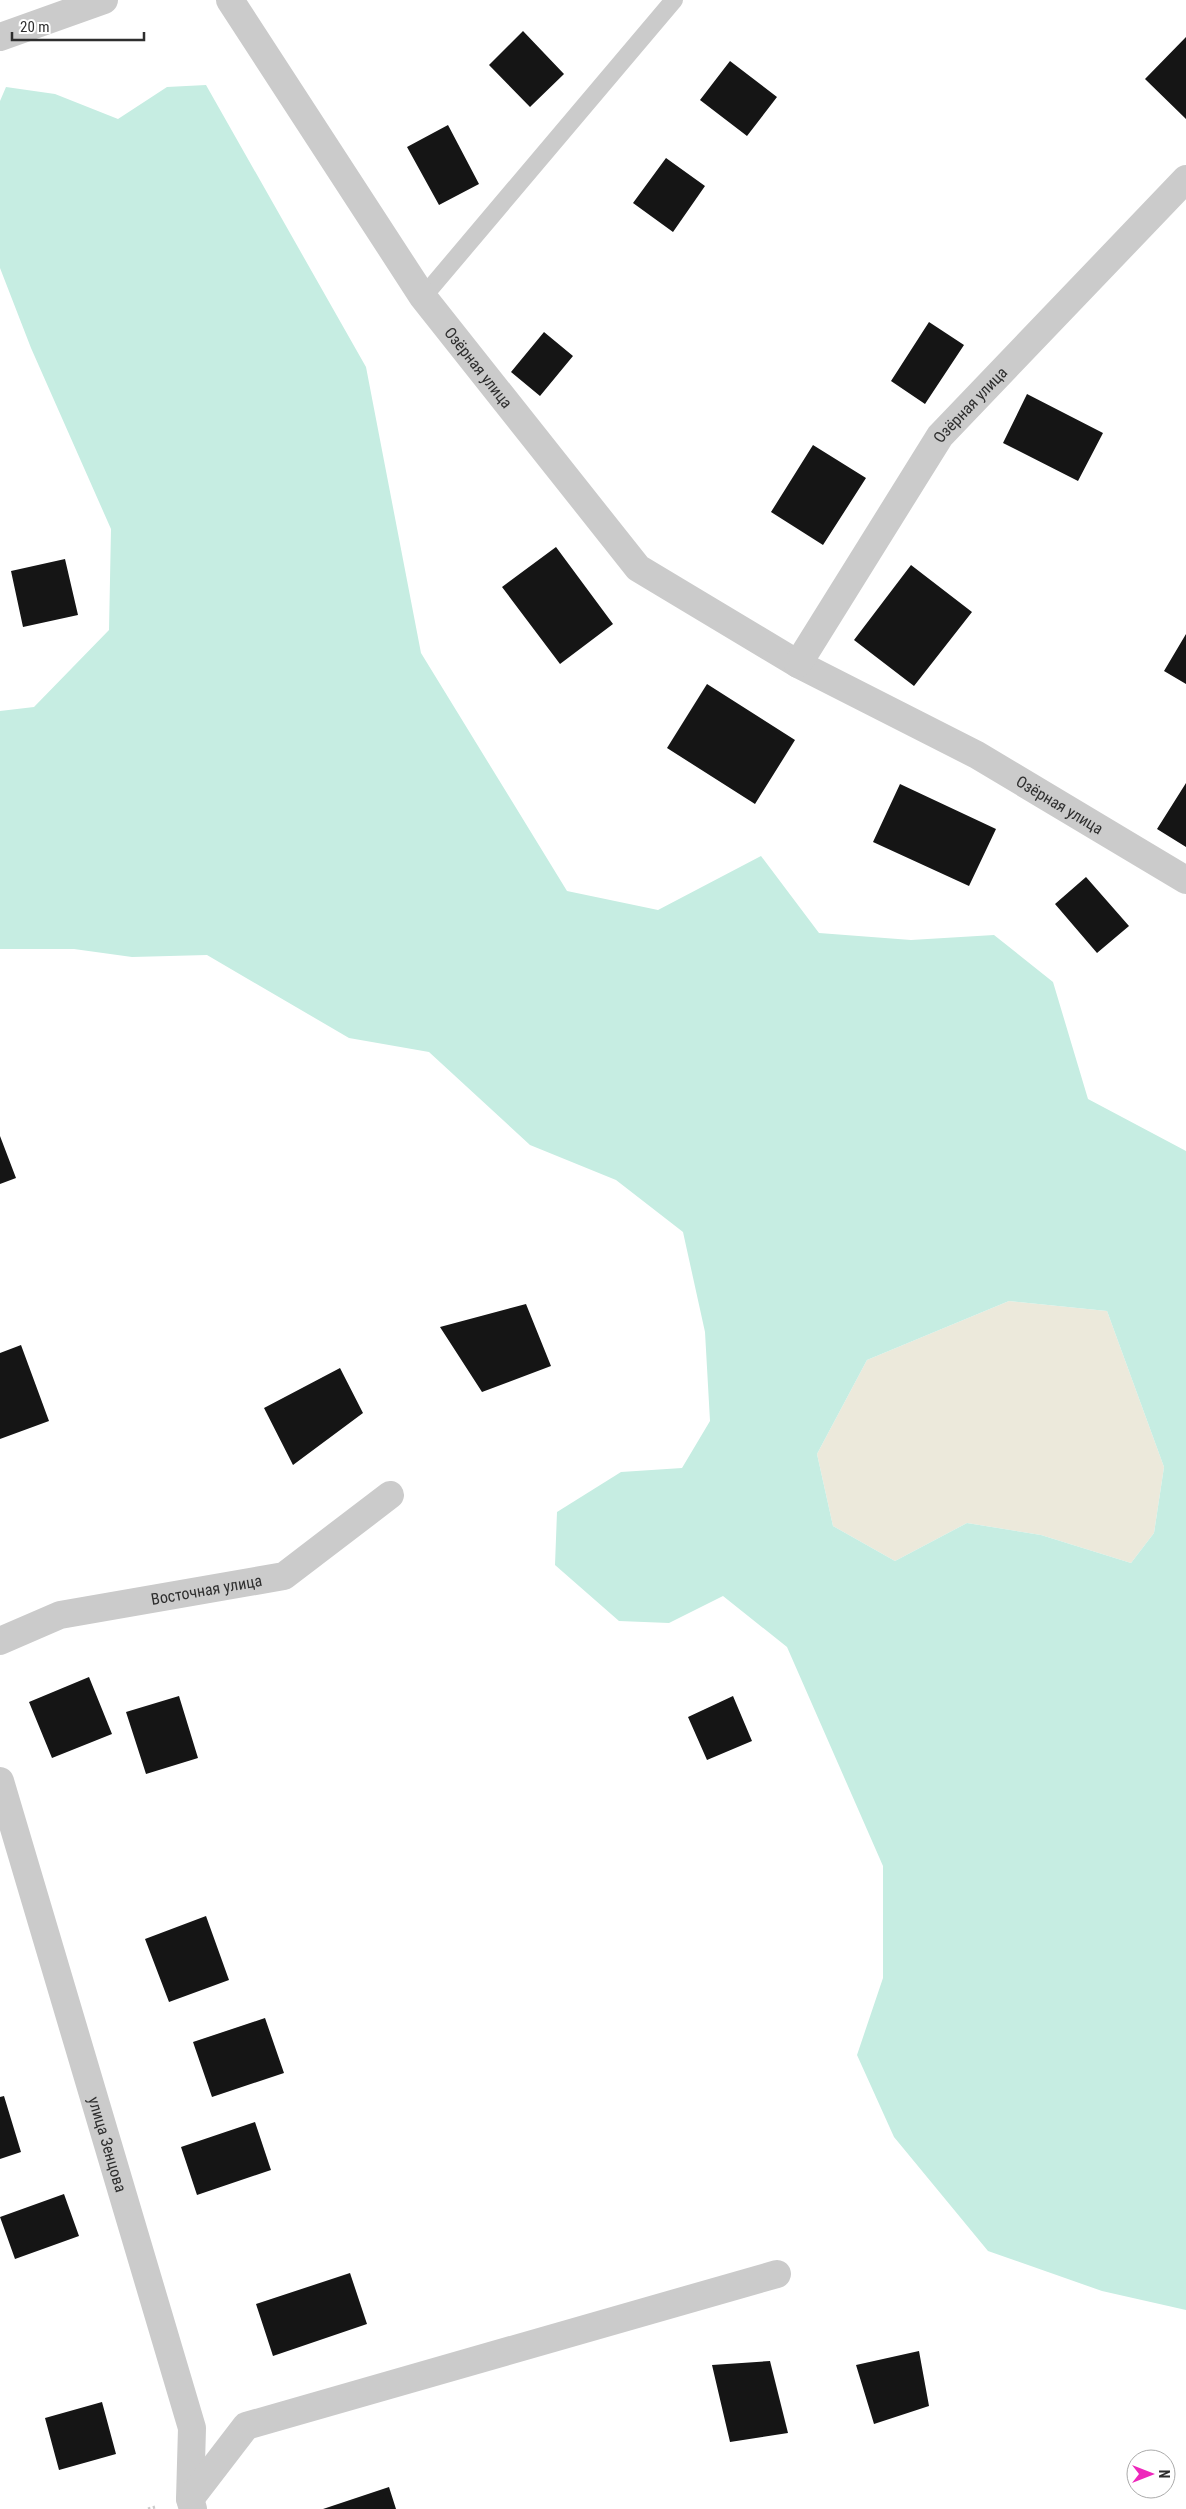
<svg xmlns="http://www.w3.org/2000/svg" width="1186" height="2509" viewBox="0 0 1186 2509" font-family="'Roboto Condensed',sans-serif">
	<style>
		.green { fill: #ece9db }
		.water { fill: #c6ede2; fill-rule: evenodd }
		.building { fill: #151515 }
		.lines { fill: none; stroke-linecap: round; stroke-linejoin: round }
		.path { stroke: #cbcbcb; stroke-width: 3; stroke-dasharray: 2.5 2.5; stroke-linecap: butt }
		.service { stroke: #cbcbcb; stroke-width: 18 }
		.minor { stroke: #cbcbcb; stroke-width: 28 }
		.labels { text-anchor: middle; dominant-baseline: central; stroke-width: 5; stroke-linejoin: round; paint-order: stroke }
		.street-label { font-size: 16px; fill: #2e2e2e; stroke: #fff }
	</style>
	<rect width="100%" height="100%" fill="#fff"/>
	<!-- green -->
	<path class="green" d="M 1009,1301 L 1107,1311 L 1164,1467 L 1154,1533 L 1131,1563 L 1041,1535 L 967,1523 L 895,1561 L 833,1526 L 817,1454 L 867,1360 Z"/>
	<!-- water -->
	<path class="water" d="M 206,85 L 366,367 L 421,653 L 567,891 L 658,910 L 761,856 L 819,933 L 911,940 L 994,935 L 1053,982 L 1088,1099 L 1186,1151 L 1186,2310 L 1102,2291 L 988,2251 L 894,2137 L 857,2055 L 883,1978 L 883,1866 L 787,1647 L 723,1596 L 669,1623 L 619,1621 L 555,1565 L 557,1512 L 621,1472 L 682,1468 L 710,1421 L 705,1332 L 683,1232 L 616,1180 L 530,1145 L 429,1052 L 349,1038 L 207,955 L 132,957 L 74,949 L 0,949 L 0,711 L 34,707 L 109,630 L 111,529 L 31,348 L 0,268 L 0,101 L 6,87 L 55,94 L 118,119 L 167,87 ZM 1009,1301 L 1107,1311 L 1164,1467 L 1154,1533 L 1131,1563 L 1041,1535 L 967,1523 L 895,1561 L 833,1526 L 817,1454 L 867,1360 Z"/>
	<!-- building -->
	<path class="building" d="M 523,31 L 564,74 L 530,107 L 489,65 Z
		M 1186,37 L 1186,119 L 1145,79 Z
		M 730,61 L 777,97 L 747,136 L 700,100 Z
		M 448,125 L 479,184 L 439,205 L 407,147 Z
		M 666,158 L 705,186 L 673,232 L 633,203 Z
		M 929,322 L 964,345 L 925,404 L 891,381 Z
		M 544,332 L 573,356 L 540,396 L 511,372 Z
		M 1027,394 L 1103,433 L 1078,481 L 1003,443 Z
		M 813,445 L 866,478 L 823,545 L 771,512 Z
		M 556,547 L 613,624 L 560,664 L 502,587 Z
		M 65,559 L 78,615 L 23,627 L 11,571 Z
		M 911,565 L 972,612 L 914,686 L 854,640 Z
		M 1186,634 L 1186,684 L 1164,671 Z
		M 707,684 L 795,740 L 755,804 L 667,748 Z
		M 1186,783 L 1186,847 L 1157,829 Z
		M 900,784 L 996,829 L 969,886 L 873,842 Z
		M 1086,877 L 1129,926 L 1097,953 L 1055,904 Z
		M 0,1136 L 16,1178 L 0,1184 Z
		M 526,1304 L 551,1366 L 482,1392 L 440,1327 Z
		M 21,1345 L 49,1421 L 0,1439 L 0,1353 Z
		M 340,1368 L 363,1413 L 293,1465 L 264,1408 Z
		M 89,1677 L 112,1734 L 52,1758 L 29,1702 Z
		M 179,1696 L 198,1758 L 146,1774 L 126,1712 Z
		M 733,1696 L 752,1741 L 707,1760 L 688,1717 Z
		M 206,1916 L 229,1980 L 169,2002 L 145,1939 Z
		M 265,2018 L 284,2073 L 212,2097 L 193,2042 Z
		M 4,2096 L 21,2152 L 0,2159 L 0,2097 Z
		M 255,2122 L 271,2170 L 197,2195 L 181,2147 Z
		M 64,2194 L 79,2236 L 15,2259 L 0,2217 Z
		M 350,2273 L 367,2324 L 273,2356 L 256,2304 Z
		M 919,2351 L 929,2406 L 874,2424 L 856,2365 Z
		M 770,2361 L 788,2433 L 730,2442 L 712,2365 Z
		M 102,2402 L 116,2454 L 59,2470 L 45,2418 Z
		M 389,2487 L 396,2509 L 323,2509 Z"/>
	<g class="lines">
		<!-- path -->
		<path class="path" d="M 148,2509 L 155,2507"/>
		<!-- service -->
		<path class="service" d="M 423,297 L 674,0"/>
		<!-- minor -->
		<g class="minor">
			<path id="s1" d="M 230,0 L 423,297 L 638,568 L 798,664 L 977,755 L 1186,880"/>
			<path d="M 0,37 L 104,0"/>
			<path id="s2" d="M 798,664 L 940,436 L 1186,179"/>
			<path id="s3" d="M 0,1641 L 60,1615 L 284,1576 L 390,1495"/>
			<path id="s4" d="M 0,1781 L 192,2428 L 190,2499 L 193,2509"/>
			<path d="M 190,2499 L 246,2426 L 777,2274"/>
		</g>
	</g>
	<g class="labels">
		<!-- street labels -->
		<g class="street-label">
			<text stroke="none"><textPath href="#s1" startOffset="444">Озёрная улица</textPath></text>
			<text stroke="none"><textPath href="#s2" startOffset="312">Озёрная улица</textPath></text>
			<text stroke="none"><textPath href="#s1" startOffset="1184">Озёрная улица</textPath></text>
			<text stroke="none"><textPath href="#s3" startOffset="214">Восточная улица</textPath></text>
			<text stroke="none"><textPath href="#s4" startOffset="379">улица Зенцова</textPath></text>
		</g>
	</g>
	<!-- north arrow -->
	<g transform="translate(1151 2474) rotate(90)"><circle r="24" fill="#ffffff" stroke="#ababab"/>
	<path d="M0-4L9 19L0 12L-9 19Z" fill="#ee27bb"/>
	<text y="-8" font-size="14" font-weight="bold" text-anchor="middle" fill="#2e2e2e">N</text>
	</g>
	<!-- scale -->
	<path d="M12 32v8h132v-8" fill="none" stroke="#2e2e2e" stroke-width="2.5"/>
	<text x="20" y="32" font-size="15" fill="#2e2e2e" stroke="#ffffff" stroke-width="4" paint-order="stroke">20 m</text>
</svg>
